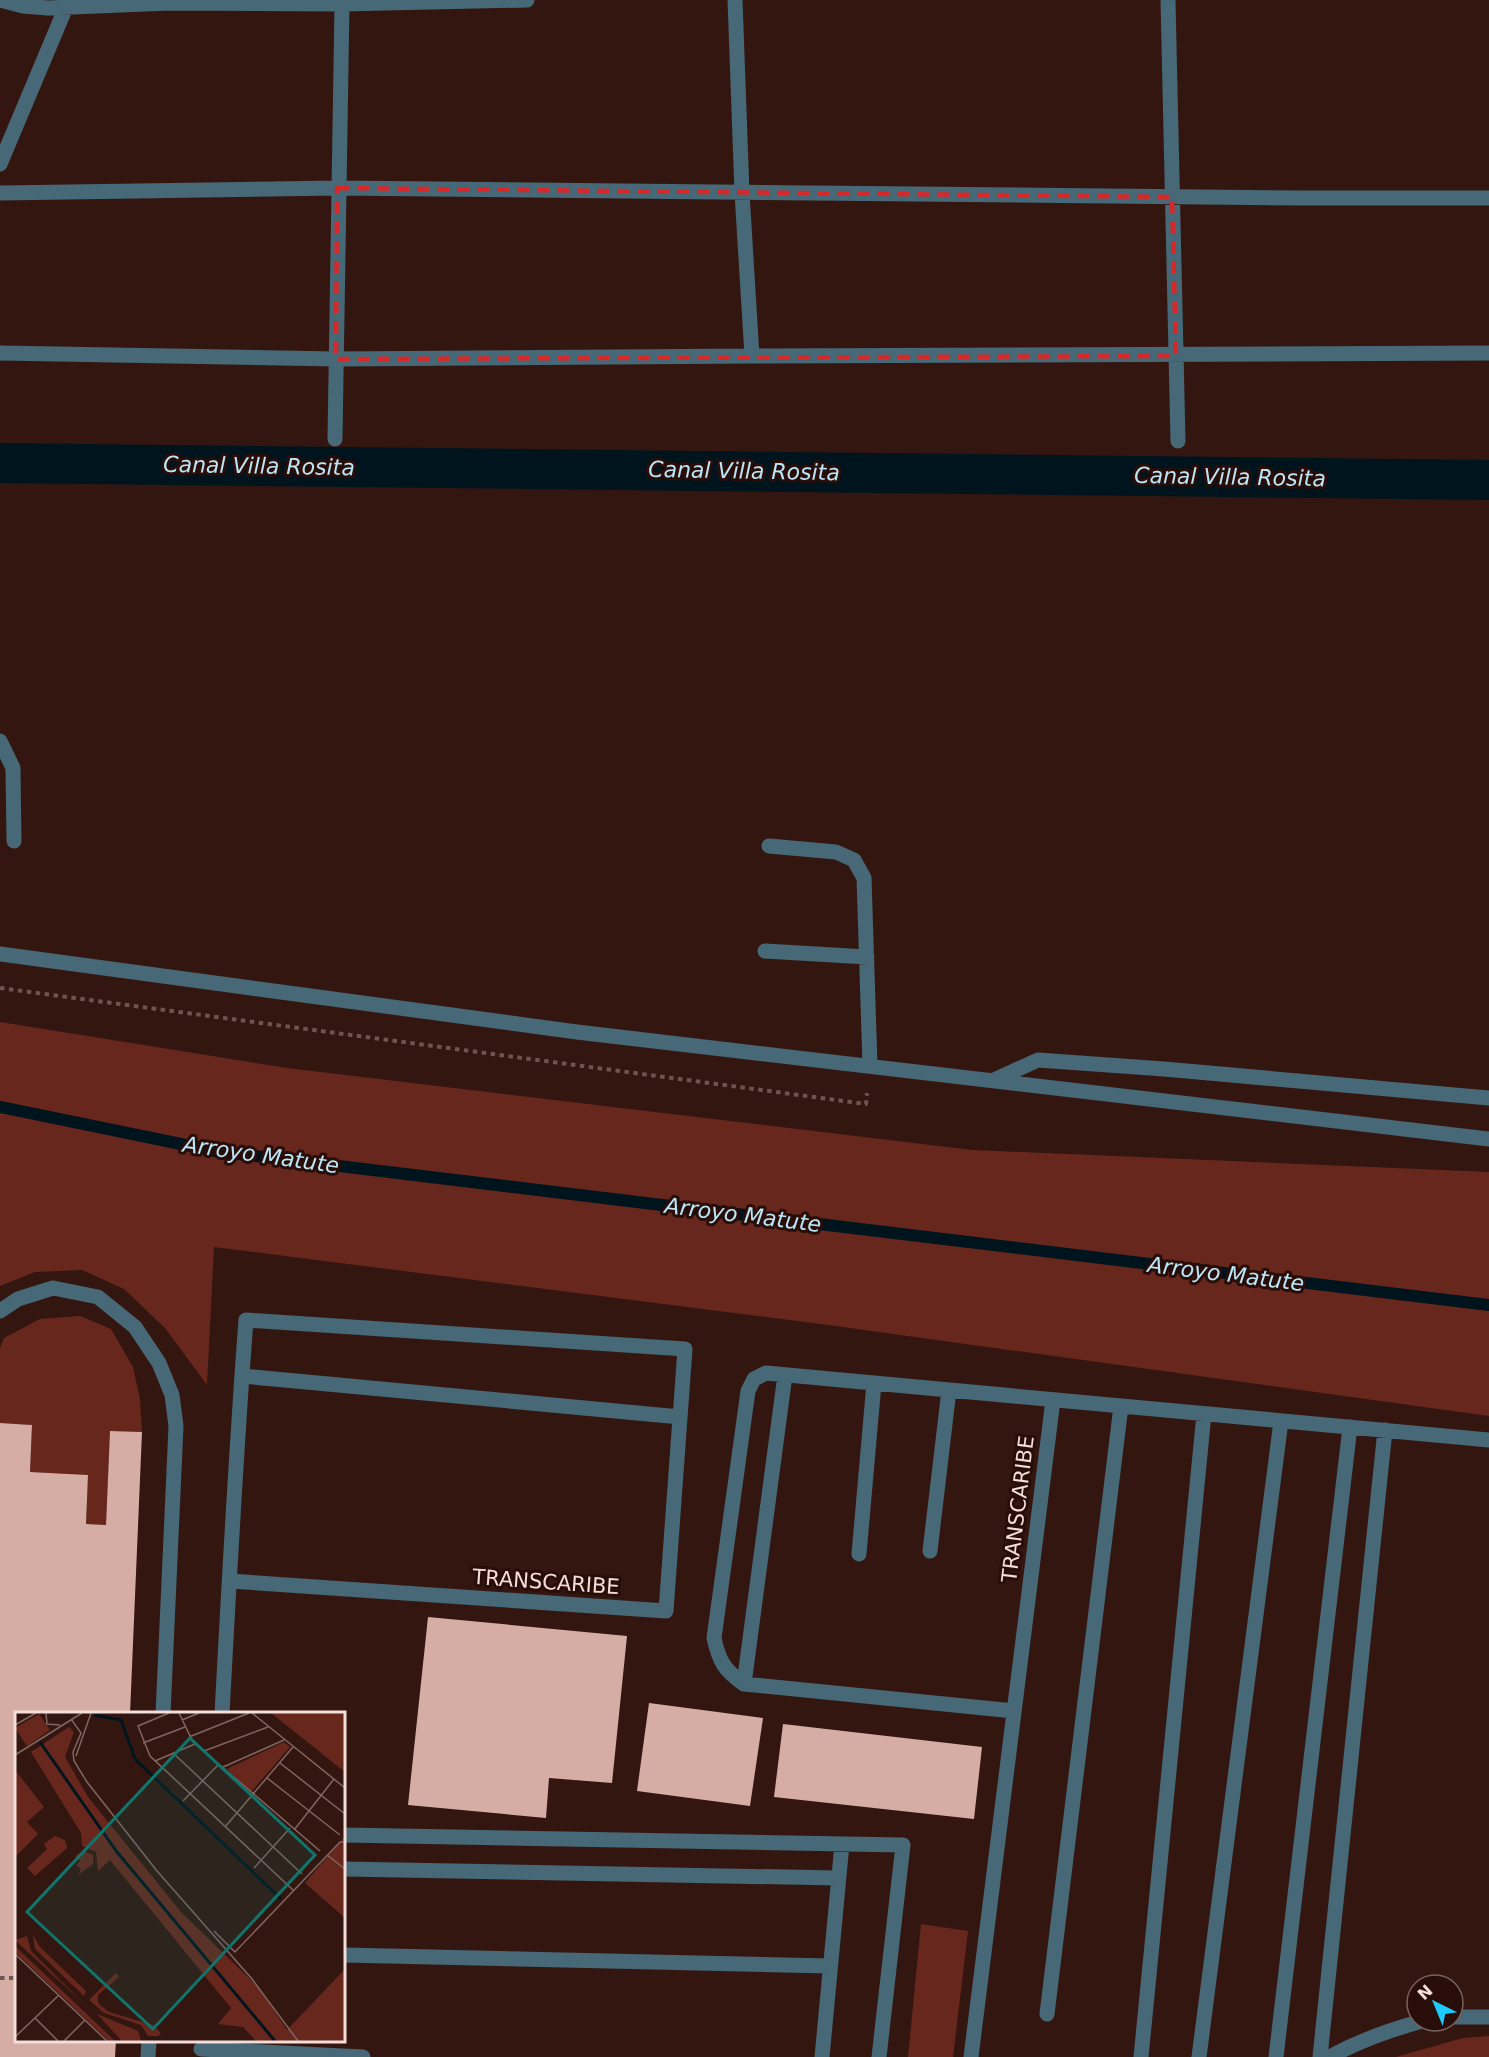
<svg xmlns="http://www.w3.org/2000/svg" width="1489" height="2057" viewBox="0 0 1489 2057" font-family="'DejaVu Sans',sans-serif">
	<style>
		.green { fill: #68271d }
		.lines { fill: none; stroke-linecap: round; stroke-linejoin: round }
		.stream { stroke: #00141e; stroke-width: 12 }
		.canal { stroke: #00141e; stroke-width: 40 }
		.building { fill: #d6ada5 }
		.path { stroke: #6f544f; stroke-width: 4; stroke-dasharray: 4.5 4.5; stroke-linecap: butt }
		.minor { stroke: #476876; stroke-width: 15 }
		.marked { fill: none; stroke: #d62828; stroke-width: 4.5; stroke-dasharray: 12 8; stroke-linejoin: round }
		.labels { text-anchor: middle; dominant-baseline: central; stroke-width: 6; stroke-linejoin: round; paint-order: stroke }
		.street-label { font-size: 21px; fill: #f3ded9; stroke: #290d08 }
		.water-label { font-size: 22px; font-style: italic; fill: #bbe6f8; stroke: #290d08 }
		.inset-river { fill: none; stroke: #00141e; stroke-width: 3 }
		.inset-road { fill: none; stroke: #806661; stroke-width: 1.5 }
		.view { fill: #0f766e; fill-opacity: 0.15; stroke: #0f766e; stroke-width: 3 }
		.inset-edge { fill: none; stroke: #f3ded9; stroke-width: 3 }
	</style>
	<rect width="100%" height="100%" fill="#341611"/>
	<!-- green -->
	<path class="green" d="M 0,1022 L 287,1068 L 972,1150 L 1489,1172 L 1489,1416 L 821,1324 L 214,1247 L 207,1385 L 165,1328 L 124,1289 L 82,1270 L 35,1272 L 0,1286 Z
		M 80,1316 L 111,1329 L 133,1367 L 140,1399 L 142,1432 L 110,1431 L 106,1525 L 86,1524 L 88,1475 L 30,1472 L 32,1425 L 0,1423 L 0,1348 L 4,1338 L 40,1319 Z
		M 921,1924 L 968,1931 L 953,2057 L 908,2057 Z
		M 1489,2036 L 1489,2057 L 1396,2057 L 1463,2038 Z"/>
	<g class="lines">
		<!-- stream -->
		<path class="stream" d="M 0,1107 L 215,1151 L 1489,1305"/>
		<!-- canal -->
		<path class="canal" d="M 0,463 L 1489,480"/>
	</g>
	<!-- building -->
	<path class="building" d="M 0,1423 L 32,1425 L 30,1472 L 88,1475 L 86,1524 L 106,1525 L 110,1431 L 142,1432 L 130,1714 L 16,1714 L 16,2040 L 116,2040 L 115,2057 L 0,2057 Z
		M 428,1617 L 627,1636 L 612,1783 L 549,1778 L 546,1818 L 408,1805 Z
		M 649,1703 L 763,1718 L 750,1806 L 637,1791 Z
		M 783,1724 L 982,1747 L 974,1819 L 774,1797 Z"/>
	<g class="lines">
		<!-- path -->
		<path class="path" d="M 0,988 L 866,1104 L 867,1093
			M 0,1978 L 16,1978"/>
		<!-- minor -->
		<path class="minor" d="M 0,0 L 23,6 L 48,8 L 170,3 L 342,4 L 527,0
			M 735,0 L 742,193 L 752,356
			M 1168,0 L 1178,441
			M 0,164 L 66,7
			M 0,193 L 337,188 L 1301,198 L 1489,198
			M 0,353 L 336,359 L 752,356 L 1489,353
			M 335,439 L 342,4
			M 0,741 L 13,768 L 14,841
			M 769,846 L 836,852 L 854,860 L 864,878 L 870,1065
			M 765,951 L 867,957
			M 0,954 L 577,1032 L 1489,1139
			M 994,1080 L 1038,1060 L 1164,1069 L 1489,1098
			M 0,1311 L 18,1299 L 53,1288 L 98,1297 L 135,1327 L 159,1363 L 172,1395 L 176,1426 L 163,1714
			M 242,1376 L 680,1417
			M 930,1551 L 949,1390
			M 859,1554 L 874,1383
			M 744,1684 L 785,1375
			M 1014,1711 L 744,1684 C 724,1670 719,1661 714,1638 L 748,1391 L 754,1379 L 766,1373 L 1489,1440
			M 222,1714 C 229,1582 236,1451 246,1320 L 685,1349 L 666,1611 L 230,1581
			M 344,1835 L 903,1845 L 879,2057
			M 344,1869 L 838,1878
			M 344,1955 L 830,1966
			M 1047,2014 L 1121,1406
			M 1453,2017 L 1489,2017
			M 201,2049 L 363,2057
			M 148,2057 L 149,2040
			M 822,2057 L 842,1844
			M 971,2057 L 1053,1400
			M 1141,2057 L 1204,1414
			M 1199,2057 L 1281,1421
			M 1276,2057 L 1350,1427
			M 1320,2057 L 1385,1430
			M 1330,2057 C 1358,2041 1390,2030 1422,2021"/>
	</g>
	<!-- marked area -->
	<path class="marked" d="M 337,188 L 1172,197 L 1176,356 L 336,359 Z"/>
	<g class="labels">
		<!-- street labels -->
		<g class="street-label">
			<text transform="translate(1018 1509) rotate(-83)">TRANSCARIBE</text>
			<text transform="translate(546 1582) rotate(4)">TRANSCARIBE</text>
		</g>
		<!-- water labels -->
		<g class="water-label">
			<text transform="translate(259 466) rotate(1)">Canal Villa Rosita</text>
			<text transform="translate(744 471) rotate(1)">Canal Villa Rosita</text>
			<text transform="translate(1230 477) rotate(1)">Canal Villa Rosita</text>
			<text transform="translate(261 1155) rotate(8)">Arroyo Matute</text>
			<text transform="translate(743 1215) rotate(7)">Arroyo Matute</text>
			<text transform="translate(1226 1274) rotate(7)">Arroyo Matute</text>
		</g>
	</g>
	<!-- overview -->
	<g transform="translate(15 1712)">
		<rect width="330" height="330" fill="#341611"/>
		<path d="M 256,1 L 330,1 L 330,60 ZM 24,2 L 35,18 L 12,34 L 0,16 ZM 54,15 L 59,20 L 50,45 L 73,85 L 166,200 L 244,276 L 272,318 L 330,257 L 330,329 L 241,329 L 228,315 L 203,312 L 216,296 L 95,148 L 83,159 L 81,140 L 67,134 L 66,121 L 16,40 ZM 269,30 L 275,35 L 236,80 L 212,57 ZM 0,58 L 29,95 L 12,110 L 23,122 L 0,145 ZM 40,124 L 50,128 L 52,136 L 20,164 L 12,156 L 32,137 L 29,132 ZM 330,124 L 330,206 L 290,171 ZM 69,139 L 78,143 L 78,152 L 63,163 L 66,157 L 61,153 L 65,149 L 60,144 ZM 18,223 L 25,235 L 71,279 L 69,284 L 20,237 ZM 12,224 L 16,239 L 69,292 L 0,228 ZM 0,234 L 100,329 L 94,329 L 0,240 ZM 101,261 L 104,265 L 83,283 L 83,291 L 94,300 L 138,313 L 146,321 L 143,324 L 133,324 L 126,313 L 89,301 L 74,288 ZM 82,302 L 123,319 L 126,329 L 107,329 Z" fill="#68271d"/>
		<path class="inset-river" d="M 79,3 L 106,8 L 120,47 L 266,187M 25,30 L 102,140 L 260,329"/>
		<path class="inset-road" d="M 31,1 L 32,12 L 45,13M 154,1 L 123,14 L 135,44 L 279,179M 164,1 L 178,30 L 305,139M 237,1 L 330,76M 56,7 L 66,21 L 58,40 L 59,49 L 72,70 L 142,159 L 237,267 L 283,329M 167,8 L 184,1M 0,13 L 21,1M 174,25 L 234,1M 128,31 L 170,15M 189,39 L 253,15M 158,41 L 287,162M 0,43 L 67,1M 61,44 L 76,1M 140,49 L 180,32M 265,51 L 330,102M 206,56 L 269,28M 252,66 L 325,123M 168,89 L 203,53M 210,115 L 278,35M 279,118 L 319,67M 312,143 L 330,157M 239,156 L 275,116M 199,219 L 220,240 L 325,130 L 330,130M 0,242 L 92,329M 20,306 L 43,329M 0,325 L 44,283M 49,329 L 70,308"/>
		<path class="view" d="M 175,26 L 300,143 L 138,317 L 12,200 Z"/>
		<rect width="330" height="330" class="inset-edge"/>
	</g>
	<!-- north arrow -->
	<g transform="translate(1435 2003) rotate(317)"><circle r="28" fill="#290d08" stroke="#7a615c" stroke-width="1.5"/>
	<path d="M0-4.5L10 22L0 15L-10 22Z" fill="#1dc9fd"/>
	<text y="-9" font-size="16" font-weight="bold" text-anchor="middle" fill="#f3ded9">N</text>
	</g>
</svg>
